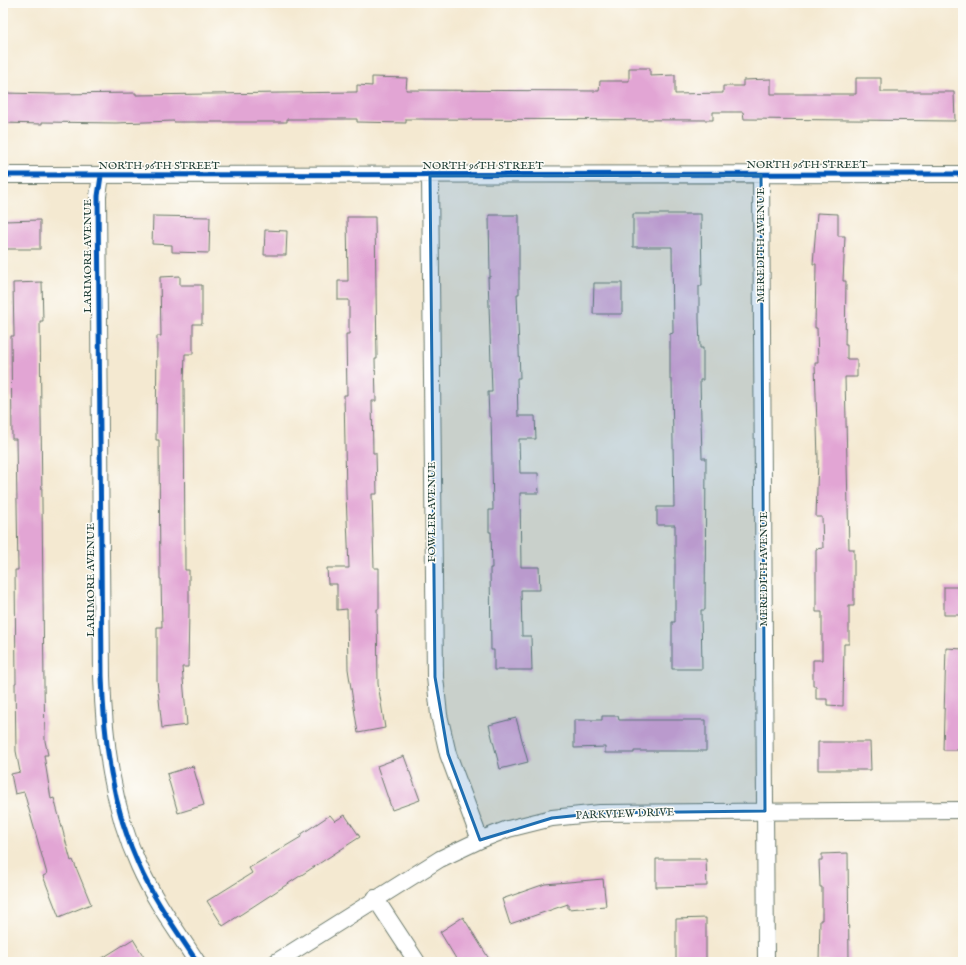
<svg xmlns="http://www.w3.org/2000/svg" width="966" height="965" viewBox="0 0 966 965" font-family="'IM FELL English',serif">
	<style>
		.building { fill: #e2a5d4 }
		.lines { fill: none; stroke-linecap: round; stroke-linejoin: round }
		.street-casing { stroke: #6a796b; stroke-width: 18 }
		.street { stroke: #fff; stroke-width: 16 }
		.cycleway-casing { stroke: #fdfcf7; stroke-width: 8 }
		.cycleway { stroke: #0057b8; stroke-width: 5 }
		.marked { fill: #1f6fb2; fill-opacity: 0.2; stroke: #1f6fb2; stroke-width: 3; stroke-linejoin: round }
		.labels { text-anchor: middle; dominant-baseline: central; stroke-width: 3; stroke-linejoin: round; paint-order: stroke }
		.street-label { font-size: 11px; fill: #1f3d34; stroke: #fdfcf7 }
	</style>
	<rect width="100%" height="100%" fill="#fdfcf7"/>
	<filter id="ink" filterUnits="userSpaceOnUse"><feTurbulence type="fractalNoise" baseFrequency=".025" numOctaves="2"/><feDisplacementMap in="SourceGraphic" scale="8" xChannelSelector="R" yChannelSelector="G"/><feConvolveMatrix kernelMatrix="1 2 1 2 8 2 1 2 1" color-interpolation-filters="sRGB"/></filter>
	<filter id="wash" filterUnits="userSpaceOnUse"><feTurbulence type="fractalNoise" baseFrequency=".012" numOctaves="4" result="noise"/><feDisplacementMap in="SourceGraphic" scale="16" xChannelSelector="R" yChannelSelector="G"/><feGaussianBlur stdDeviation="0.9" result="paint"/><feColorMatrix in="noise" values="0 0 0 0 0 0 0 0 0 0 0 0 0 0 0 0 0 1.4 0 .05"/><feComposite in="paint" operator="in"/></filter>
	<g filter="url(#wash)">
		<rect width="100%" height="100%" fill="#f4e9d1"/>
		<g id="blocks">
			<!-- building -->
			<path class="building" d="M 629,68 L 650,68 L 650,76 L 675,75 L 675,94 L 723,93 L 723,86 L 743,86 L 743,80 L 771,79 L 771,94 L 856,94 L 856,78 L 881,78 L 881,92 L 954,92 L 955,121 L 744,119 L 743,112 L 713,112 L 713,120 L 406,119 L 406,123 L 357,122 L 357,119 L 287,119 L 287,122 L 174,122 L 174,121 L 116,123 L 42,122 L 42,124 L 3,123 L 3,93 L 55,94 L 136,93 L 136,95 L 357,92 L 357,85 L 372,86 L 372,77 L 407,78 L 406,90 L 599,91 L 600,81 L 629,81 Z
				M 817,213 L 838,214 L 838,236 L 845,236 L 843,281 L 846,281 L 845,345 L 847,345 L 847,359 L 857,359 L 857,377 L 845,377 L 849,549 L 854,549 L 854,606 L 849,606 L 849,644 L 844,644 L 843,706 L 827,705 L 827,699 L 816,699 L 816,686 L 813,686 L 813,660 L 822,660 L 822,612 L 816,612 L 816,549 L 823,548 L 822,517 L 816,517 L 818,459 L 815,363 L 818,363 L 817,328 L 815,328 L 816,264 L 813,264 Z
				M 633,214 L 701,214 L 702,286 L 699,286 L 699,319 L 700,348 L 703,348 L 703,380 L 700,380 L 702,458 L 706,458 L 705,610 L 701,610 L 702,669 L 672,669 L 672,622 L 675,622 L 675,525 L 657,525 L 657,507 L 674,507 L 672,380 L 670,380 L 670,334 L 673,333 L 672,247 L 633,247 Z
				M 489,215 L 519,215 L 519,294 L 517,294 L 520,378 L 517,378 L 518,416 L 535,416 L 536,439 L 519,439 L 520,473 L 538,473 L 539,493 L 520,493 L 521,567 L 539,567 L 540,590 L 521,590 L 522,636 L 531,636 L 532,670 L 494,670 L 494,650 L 491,650 L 490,568 L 492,568 L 491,532 L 489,532 L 489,510 L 493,510 L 491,417 L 489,417 L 488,392 L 492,392 L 488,277 L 490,277 Z
				M 153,216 L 210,217 L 209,253 L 172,252 L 172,245 L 152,244 Z
				M 347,217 L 375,217 L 377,359 L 375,359 L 376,401 L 372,401 L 373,453 L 376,453 L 377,494 L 372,494 L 374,568 L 379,568 L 379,609 L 377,609 L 378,684 L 385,728 L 358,733 L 348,669 L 347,609 L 337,610 L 337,584 L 328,584 L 327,568 L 349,568 L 346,494 L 344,395 L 347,395 L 346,334 L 349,334 L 349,300 L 338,300 L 338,281 L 348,281 Z
				M 40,220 L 40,249 L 3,249 L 3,221 Z
				M 265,230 L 287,231 L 286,255 L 264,255 Z
				M 180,276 L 180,285 L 202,285 L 202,324 L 193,324 L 193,354 L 185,354 L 184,383 L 185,570 L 189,570 L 189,611 L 188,667 L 182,667 L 187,725 L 162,728 L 157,680 L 157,627 L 162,627 L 161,579 L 160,579 L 159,440 L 156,440 L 157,336 L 161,336 L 160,277 Z
				M 42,282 L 43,321 L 40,321 L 44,684 L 45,741 L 48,755 L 44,755 L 51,799 L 54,798 L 71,861 L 73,860 L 91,904 L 59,917 L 43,876 L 47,874 L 24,792 L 15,794 L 11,774 L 20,772 L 16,751 L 15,683 L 16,683 L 15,570 L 18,570 L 16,439 L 12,439 L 11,336 L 14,336 L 13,283 Z
				M 594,283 L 622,283 L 622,314 L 593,314 Z
				M 944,587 L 963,587 L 963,615 L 944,615 Z
				M 946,648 L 963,649 L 963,750 L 943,750 Z
				M 602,716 L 618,716 L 619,720 L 706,720 L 706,751 L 634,751 L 634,753 L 605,753 L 605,747 L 574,748 L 574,720 L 602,720 Z
				M 516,718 L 528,762 L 500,769 L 489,725 Z
				M 818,742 L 870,742 L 871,770 L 818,770 Z
				M 404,756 L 420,800 L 392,810 L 377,766 Z
				M 193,766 L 204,805 L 178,813 L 167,774 Z
				M 330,815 L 335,821 L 345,815 L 360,837 L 223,926 L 207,901 L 252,873 L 249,868 L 301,837 L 300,835 Z
				M 848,853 L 849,962 L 819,961 L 820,920 L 822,920 L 822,887 L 820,887 L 819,860 L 822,860 L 822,854 Z
				M 656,859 L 706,859 L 707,886 L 656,887 Z
				M 603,879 L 606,906 L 568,909 L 568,904 L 510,924 L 502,899 L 545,884 Z
				M 463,917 L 491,962 L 458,962 L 440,932 Z
				M 706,918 L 706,962 L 676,962 L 676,919 Z
				M 133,939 L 147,962 L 96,962 Z"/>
		</g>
	</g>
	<g filter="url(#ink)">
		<use href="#blocks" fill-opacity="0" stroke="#6a796b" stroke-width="1"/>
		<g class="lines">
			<!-- street casing -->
			<g class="street-casing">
				<path id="street" d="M 3,175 L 963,174
					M 761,175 L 766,962
					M 101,176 L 98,196 L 102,676 C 104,741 112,807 139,866 C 154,900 177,931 197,962
					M 430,176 L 435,677 L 439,715 L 448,754 L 480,840
					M 375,898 L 417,962
					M 276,962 L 440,859 L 480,840 L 508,829 L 552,818 L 600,813 L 963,810"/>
			</g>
			<!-- street -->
			<use href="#street" class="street"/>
			<!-- cycleway casing -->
			<g class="cycleway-casing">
				<path id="cycleway" d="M 3,175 L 963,174
					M 101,176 L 98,196 L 102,676 C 104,741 112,807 139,866 C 154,900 177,931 197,962"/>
			</g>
			<!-- cycleway -->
			<use href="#cycleway" class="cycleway"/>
		</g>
	</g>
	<!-- marked area -->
	<path class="marked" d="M 761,175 L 765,811 L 600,813 L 552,818 L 480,840 L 448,754 L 435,677 L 430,176 Z"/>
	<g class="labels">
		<!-- street labels -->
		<g class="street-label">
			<text x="807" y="165">NORTH 96TH STREET</text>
			<text x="159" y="166">NORTH 96TH STREET</text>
			<text x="483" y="166">NORTH 96TH STREET</text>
			<text transform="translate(761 245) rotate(-90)">MEREDITH AVENUE</text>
			<text transform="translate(88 256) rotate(-90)">LARIMORE AVENUE</text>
			<text transform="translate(432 512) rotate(-90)">FOWLER AVENUE</text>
			<text transform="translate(764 569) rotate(-90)">MEREDITH AVENUE</text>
			<text transform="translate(91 580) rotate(-90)">LARIMORE AVENUE</text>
			<text transform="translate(625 814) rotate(-2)">PARKVIEW DRIVE</text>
		</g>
	</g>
	<!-- margin -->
	<rect width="966" height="965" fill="none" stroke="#fdfcf7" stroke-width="16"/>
</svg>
